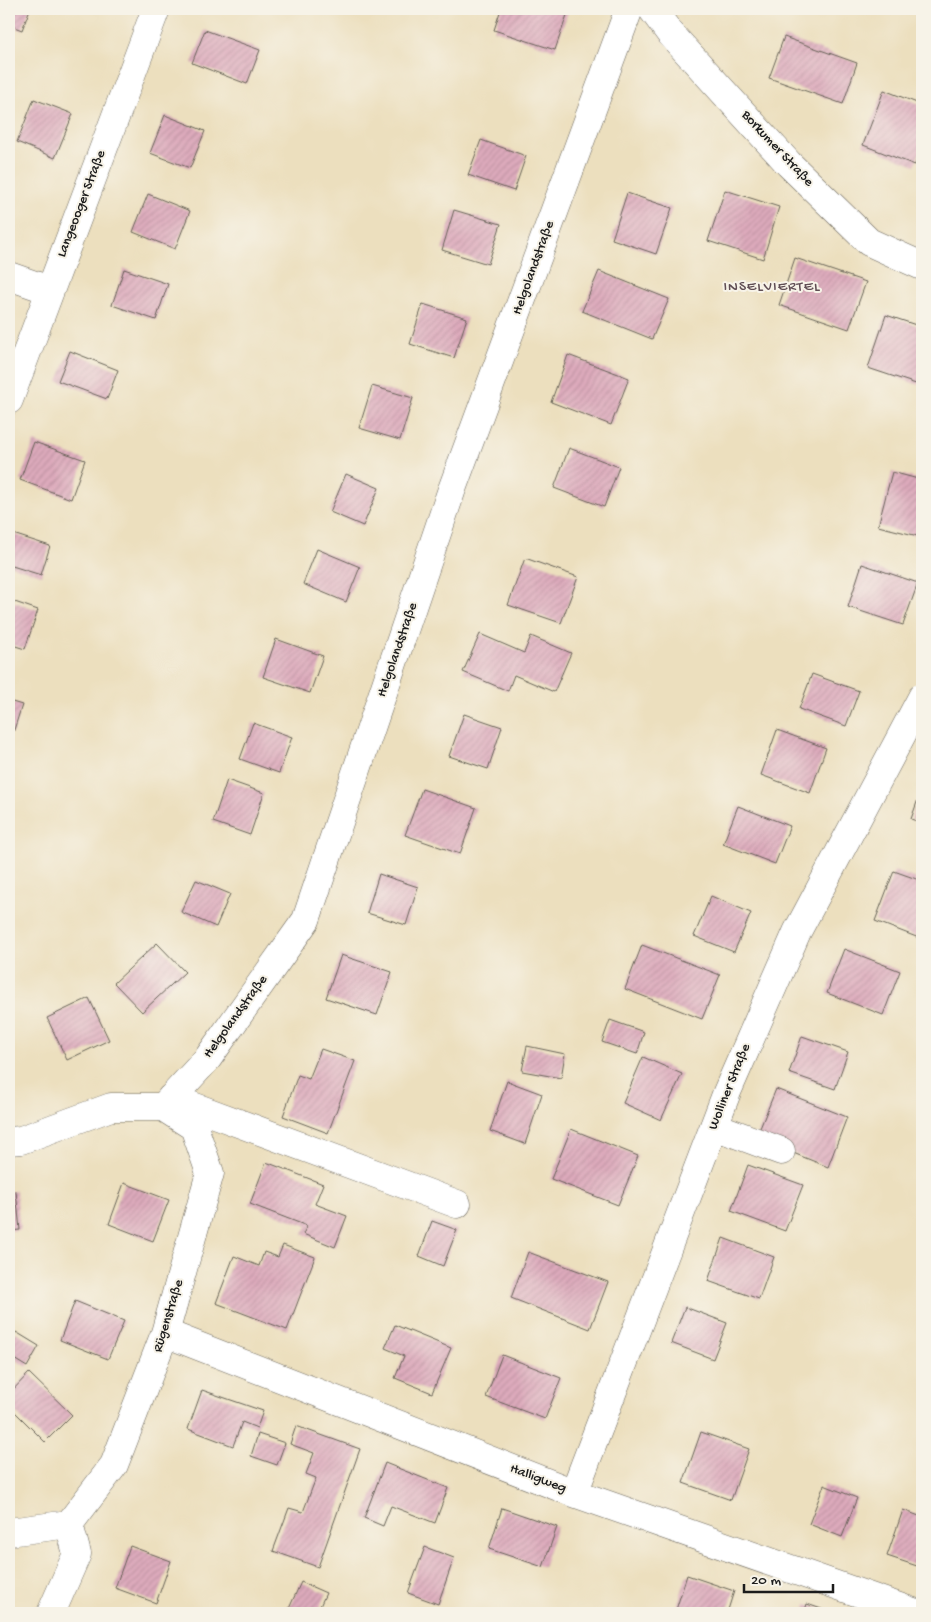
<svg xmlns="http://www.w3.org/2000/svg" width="931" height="1622" viewBox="0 0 931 1622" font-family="'Gochi Hand',sans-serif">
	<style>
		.building { fill: url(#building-hatch) }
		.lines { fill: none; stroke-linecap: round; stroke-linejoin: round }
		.minor-casing { stroke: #656055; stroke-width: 29 }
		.minor { stroke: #fff; stroke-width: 28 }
		.labels { text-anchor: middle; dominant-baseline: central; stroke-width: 4; stroke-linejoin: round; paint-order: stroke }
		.street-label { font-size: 14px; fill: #1c1c1c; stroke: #f7f3e8 }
		.neighbourhood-label { font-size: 15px; letter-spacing: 1px; fill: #604e54; stroke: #f7f3e8 }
	</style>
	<defs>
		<pattern id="building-hatch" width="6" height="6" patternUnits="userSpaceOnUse" patternTransform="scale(1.25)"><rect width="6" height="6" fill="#ddaabc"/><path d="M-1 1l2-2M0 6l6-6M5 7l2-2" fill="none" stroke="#bd92a1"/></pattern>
	</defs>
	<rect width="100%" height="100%" fill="#f7f3e8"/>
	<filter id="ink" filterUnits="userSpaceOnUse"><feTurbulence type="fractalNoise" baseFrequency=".02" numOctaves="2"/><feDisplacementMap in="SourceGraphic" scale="10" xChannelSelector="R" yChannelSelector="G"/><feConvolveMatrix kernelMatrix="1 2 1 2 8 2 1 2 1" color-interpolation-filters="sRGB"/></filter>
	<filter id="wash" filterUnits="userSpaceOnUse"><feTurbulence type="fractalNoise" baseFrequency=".0096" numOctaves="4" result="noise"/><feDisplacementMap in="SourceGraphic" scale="20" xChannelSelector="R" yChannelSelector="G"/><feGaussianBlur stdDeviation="1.12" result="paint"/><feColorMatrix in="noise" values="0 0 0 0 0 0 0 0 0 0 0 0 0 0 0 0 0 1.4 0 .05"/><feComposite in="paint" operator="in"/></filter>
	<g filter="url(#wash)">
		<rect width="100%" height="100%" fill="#ecdfbe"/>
		<g id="blocks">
			<!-- building -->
			<path class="building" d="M 9,9 L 30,9 L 22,30 L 9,25 Z
				M 501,9 L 569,9 L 555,50 L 494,30 Z
				M 205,30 L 260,50 L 247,84 L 192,63 Z
				M 784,37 L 857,63 L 843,104 L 769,78 Z
				M 884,90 L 922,105 L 922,147 L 915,165 L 863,145 Z
				M 34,99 L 73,114 L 55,158 L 17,142 Z
				M 165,115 L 205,131 L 190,168 L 150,153 Z
				M 481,140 L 526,156 L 514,191 L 468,175 Z
				M 725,190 L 779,207 L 763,259 L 708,241 Z
				M 627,193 L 672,208 L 656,254 L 612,239 Z
				M 148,194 L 190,211 L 175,249 L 133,232 Z
				M 454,210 L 501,224 L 488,264 L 442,250 Z
				M 795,258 L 866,282 L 849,329 L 779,305 Z
				M 124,269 L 168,284 L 156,320 L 112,305 Z
				M 599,271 L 669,299 L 652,339 L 582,311 Z
				M 423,304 L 467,318 L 454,358 L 410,344 Z
				M 886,315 L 922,327 L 922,376 L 919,385 L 868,368 Z
				M 70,351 L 118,370 L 107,399 L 58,381 Z
				M 568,355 L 629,378 L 611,425 L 551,402 Z
				M 372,386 L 413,398 L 400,440 L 359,428 Z
				M 34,442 L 85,460 L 71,499 L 20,480 Z
				M 569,448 L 619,467 L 604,507 L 554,488 Z
				M 892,472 L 922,480 L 922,537 L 878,526 Z
				M 346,474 L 379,488 L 363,526 L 330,512 Z
				M 10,533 L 50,546 L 41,575 L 9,565 Z
				M 317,549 L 360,567 L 346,602 L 303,584 Z
				M 525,558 L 578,577 L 561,623 L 508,605 Z
				M 862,564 L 918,583 L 903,625 L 848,607 Z
				M 9,600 L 38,610 L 25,649 L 9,644 Z
				M 480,634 L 524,653 L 531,636 L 571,653 L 554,692 L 514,675 L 508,691 L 463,672 Z
				M 276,639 L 323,656 L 310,693 L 263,677 Z
				M 812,674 L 859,691 L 846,726 L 799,709 Z
				M 9,701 L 22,705 L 13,733 L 9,732 Z
				M 464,714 L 502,727 L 488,769 L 449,756 Z
				M 253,723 L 292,737 L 279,773 L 240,759 Z
				M 777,730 L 826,748 L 810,793 L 761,775 Z
				M 227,780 L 264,793 L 250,835 L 213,822 Z
				M 922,788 L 922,823 L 911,819 Z
				M 422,789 L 476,808 L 460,854 L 405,835 Z
				M 738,806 L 790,826 L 775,864 L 723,844 Z
				M 894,871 L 922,881 L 922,930 L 919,938 L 875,921 Z
				M 379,874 L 418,887 L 406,925 L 367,913 Z
				M 196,880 L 230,894 L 216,927 L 181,912 Z
				M 711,896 L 751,913 L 734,952 L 694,936 Z
				M 157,943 L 185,972 L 142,1012 L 114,983 Z
				M 642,945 L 720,975 L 702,1019 L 625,989 Z
				M 844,949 L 900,971 L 883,1015 L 827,993 Z
				M 341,955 L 392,972 L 377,1015 L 326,998 Z
				M 89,998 L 109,1040 L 67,1060 L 47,1018 Z
				M 610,1020 L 644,1032 L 637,1054 L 602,1042 Z
				M 802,1036 L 848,1052 L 835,1089 L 789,1073 Z
				M 527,1046 L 565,1054 L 561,1078 L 522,1071 Z
				M 321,1049 L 355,1061 L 328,1133 L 283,1116 L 298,1075 L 309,1079 Z
				M 643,1057 L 682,1074 L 661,1120 L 623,1103 Z
				M 507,1081 L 542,1094 L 525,1144 L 490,1131 Z
				M 776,1089 L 847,1117 L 828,1167 L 756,1138 Z
				M 571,1129 L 638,1156 L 618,1205 L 551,1179 Z
				M 266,1162 L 323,1184 L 315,1204 L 347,1216 L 335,1247 L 303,1234 L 307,1226 L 250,1204 Z
				M 748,1165 L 803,1185 L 785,1231 L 731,1211 Z
				M 124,1183 L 169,1200 L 153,1241 L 109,1224 Z
				M 16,1191 L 20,1230 L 9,1231 L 9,1192 Z
				M 432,1221 L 457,1230 L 443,1266 L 419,1256 Z
				M 723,1238 L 774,1257 L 759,1299 L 708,1281 Z
				M 283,1245 L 315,1257 L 287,1330 L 216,1303 L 234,1256 L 259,1266 L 264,1252 L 278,1257 Z
				M 528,1252 L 608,1282 L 590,1329 L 511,1298 Z
				M 75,1301 L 124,1321 L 108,1359 L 60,1340 Z
				M 685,1307 L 727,1323 L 713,1359 L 671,1343 Z
				M 395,1325 L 451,1348 L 432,1393 L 395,1378 L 404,1356 L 385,1348 Z
				M 16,1332 L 39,1346 L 27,1367 L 9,1356 L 9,1343 Z
				M 502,1355 L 561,1378 L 545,1419 L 486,1397 Z
				M 29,1373 L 72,1415 L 45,1442 L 9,1406 L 9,1394 Z
				M 202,1390 L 263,1411 L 257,1428 L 242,1422 L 233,1446 L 188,1429 Z
				M 296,1426 L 360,1449 L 318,1567 L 273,1551 L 289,1508 L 303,1512 L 316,1478 L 306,1474 L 314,1453 L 290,1444 Z
				M 701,1432 L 749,1449 L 731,1500 L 683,1483 Z
				M 258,1434 L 285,1443 L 277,1465 L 251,1456 Z
				M 385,1463 L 448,1488 L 435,1523 L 391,1506 L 383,1526 L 364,1518 Z
				M 824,1485 L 857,1498 L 842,1537 L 809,1524 Z
				M 502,1508 L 557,1527 L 543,1567 L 489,1549 Z
				M 903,1510 L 922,1517 L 922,1560 L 920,1567 L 887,1556 Z
				M 130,1546 L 171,1561 L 156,1603 L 115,1588 Z
				M 425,1547 L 454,1558 L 438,1604 L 408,1593 Z
				M 687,1575 L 734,1591 L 727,1613 L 675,1613 Z
				M 301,1582 L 326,1593 L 317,1613 L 287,1613 Z
				M 807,1604 L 833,1613 L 804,1613 Z"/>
		</g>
	</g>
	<g filter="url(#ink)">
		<use href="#blocks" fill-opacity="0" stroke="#656055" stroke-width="1"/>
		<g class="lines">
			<!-- minor casing -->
			<g class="minor-casing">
				<path id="minor" d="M 652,9 L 669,32 L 789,164 L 869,242 L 922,266
					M 9,276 L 49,290
					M 9,400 L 156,9
					M 171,1098 L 457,1204
					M 714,1126 L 781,1151
					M 9,1141 L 21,1140 L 111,1107 L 163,1107 L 208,1058 L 306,920 L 451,492 L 629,9
					M 165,1333 L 574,1493 L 916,1613
					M 574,1493 L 727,1092 L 797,932 L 922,697
					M 9,1532 L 69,1524 L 114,1465 L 165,1333 L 210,1173 L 194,1127 L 163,1107
					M 51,1613 L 77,1554 L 69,1524"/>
			</g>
			<!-- minor -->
			<use href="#minor" class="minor"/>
		</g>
	</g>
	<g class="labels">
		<!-- street labels -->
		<g class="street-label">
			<text transform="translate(777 149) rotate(47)">Borkumer Straße</text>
			<text transform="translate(82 204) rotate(-69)">Langeooger Straße</text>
			<text transform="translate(534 268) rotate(-70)">Helgolandstraße</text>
			<text transform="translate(398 650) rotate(-71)">Helgolandstraße</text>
			<text transform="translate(236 1017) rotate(-54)">Helgolandstraße</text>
			<text transform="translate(730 1087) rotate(-68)">Wolliner Straße</text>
			<text transform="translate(169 1316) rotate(-73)">Rügenstraße</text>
			<text transform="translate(538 1479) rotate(21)">Halligweg</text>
		</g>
		<!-- neighbourhood labels -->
		<g class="neighbourhood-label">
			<text x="772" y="287">INSELVIERTEL</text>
		</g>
	</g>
	<!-- margin -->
	<rect width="931" height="1622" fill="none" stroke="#f7f3e8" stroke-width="30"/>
	<!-- scale -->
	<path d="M744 1584v8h89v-8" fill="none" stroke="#1c1c1c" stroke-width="2.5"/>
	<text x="751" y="1584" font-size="15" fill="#1c1c1c" stroke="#f7f3e8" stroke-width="4" paint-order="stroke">20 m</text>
</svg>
